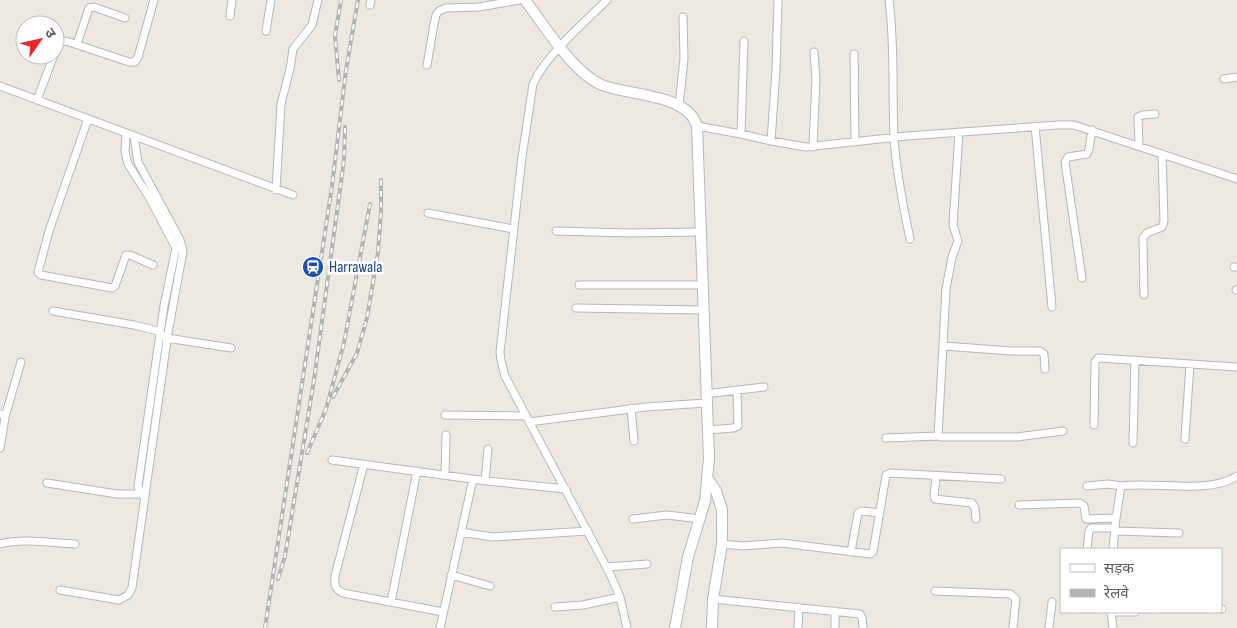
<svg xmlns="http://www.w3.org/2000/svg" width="1237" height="628" viewBox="0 0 1237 628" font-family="'Sofia Sans Condensed','Noto Sans Devanagari',sans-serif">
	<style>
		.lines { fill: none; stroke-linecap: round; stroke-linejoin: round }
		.street-casing { stroke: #b3b8bc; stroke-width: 9 }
		.secondary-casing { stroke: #b4b9be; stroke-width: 12 }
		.street { stroke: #fff; stroke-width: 7 }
		.secondary { stroke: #fff; stroke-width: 10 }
		.rail-casing { stroke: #b2b3b3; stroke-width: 4 }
		.rail { stroke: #fff; stroke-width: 2; stroke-dasharray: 5.5; stroke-linecap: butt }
		.labels { text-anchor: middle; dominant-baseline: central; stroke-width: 5; stroke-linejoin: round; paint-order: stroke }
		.transit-label { font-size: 16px; fill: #164399; stroke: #fff; text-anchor: start }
	</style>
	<rect width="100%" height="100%" fill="#ede9e0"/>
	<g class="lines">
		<!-- street casing -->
		<g class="street-casing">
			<path id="street" d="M 607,0 C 584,23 546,55 533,84 L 522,157 L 500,352 L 501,361 L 505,376 L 610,574 L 620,597 L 627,628
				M 889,0 C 895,46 892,91 894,137 C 896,171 903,206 910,239
				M 370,5 L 371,0
				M 230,16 L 232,0
				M 266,31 L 271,0
				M 77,44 L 89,8 L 94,7 L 125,18
				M 55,53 L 60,43 L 66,41 L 129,62 L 135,62 L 138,57 L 154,0
				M 854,54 L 855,142
				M 427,65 L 434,24 L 436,15 L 439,11 L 446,8 L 479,7 L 519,0
				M 1224,79 L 1237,77
				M 0,86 L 293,195
				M 37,100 L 54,55
				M 679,105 L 684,59 L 683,17
				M 88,119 L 49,231 L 38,272 L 41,275 L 112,288 L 115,286 L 126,255 L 130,255 L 153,265
				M 697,126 L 741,134 L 771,141 L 806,147 L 907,136 L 1058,125 L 1074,125 L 1237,179
				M 1035,126 L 1052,307
				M 959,132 L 953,225 L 958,241 L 952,257 L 946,289 L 938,436 L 941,437 L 1017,437 L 1063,431
				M 126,134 L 125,152 L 128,164 L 149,197 L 176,248 L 164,306 L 138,486 L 139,490 L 144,497
				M 741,134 L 744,41
				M 771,141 L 776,70 L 778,0
				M 1139,146 L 1138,117 L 1143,115 L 1155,114
				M 813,147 L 816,79 L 814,52
				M 276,190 L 281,104 L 290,69 L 293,49 L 312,25 L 318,0
				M 428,213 L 513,229
				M 556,231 L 629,233 L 700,232
				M 1234,267 L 1237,267
				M 1082,278 L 1065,162 L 1068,157 L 1087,154 L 1089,149 L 1092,130
				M 579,285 L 702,285
				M 1236,290 L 1237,290
				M 1144,295 L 1143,238 L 1147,233 L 1162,227 L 1164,221 L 1162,154
				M 576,308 L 703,310
				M 53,311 L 134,325 L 158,331 L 167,338 L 231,348
				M 944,346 L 1011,351 L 1040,351 L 1044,354 L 1045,369
				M 705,394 L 764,387
				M 631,408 L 634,441
				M 0,414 L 4,415 L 5,418 L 0,448
				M 445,415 L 526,416
				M 5,417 L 21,362
				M 529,422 L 646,407 L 706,403
				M 1094,425 L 1095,362 L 1098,358 L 1237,367
				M 708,430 L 733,428 L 738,426 L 737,391
				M 886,438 L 938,436
				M 1185,439 L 1190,364
				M 1133,443 L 1135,360
				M 332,460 L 487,481 L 566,489
				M 364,464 L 335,576 C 334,585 335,589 343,593 L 443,612
				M 445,475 L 446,435
				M 936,477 L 934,496 L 935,499 L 972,503 L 975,508 L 976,519
				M 485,481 L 488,449
				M 47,483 L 117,494 L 142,494
				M 1087,486 L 1108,484 L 1121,486
				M 1019,505 L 1080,503 L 1084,506 L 1086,519 L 1116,518
				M 633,519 L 667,515 L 700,519
				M 1115,531 L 1179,533
				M 461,532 L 492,537 L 588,531
				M 0,544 C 23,538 52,543 75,544
				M 722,544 L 743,546 L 782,543 L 870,554 L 873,552 L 886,475 L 891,473 L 1001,479
				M 1087,549 L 1089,531 L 1091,528 L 1115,528
				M 1113,549 L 1116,518 L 1121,486 C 1155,481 1209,495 1237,476
				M 851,552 L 858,513 L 862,511 L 880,513
				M 607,567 L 647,564
				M 451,575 L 490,586
				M 60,590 L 119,600 L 128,595 L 132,588 L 168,333 L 183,251 L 180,240 L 138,162 L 134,137
				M 935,591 L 1010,594 L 1016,599 L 1013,628
				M 713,599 L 860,614 L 862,618 L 863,628
				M 391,602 L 417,471
				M 555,607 L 583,605 L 620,597
				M 1221,609 L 1222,609
				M 1111,612 L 1113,628
				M 1112,612 L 1135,612
				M 440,628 L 473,479
				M 798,628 L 799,607
				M 835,628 L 835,611
				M 1049,628 L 1052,602"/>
		</g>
		<!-- secondary casing -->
		<g class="secondary-casing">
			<path id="secondary" d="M 525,0 C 544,25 573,73 602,85 C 628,96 687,93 697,126 L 709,458 L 705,501 L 688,557 L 675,628
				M 708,479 L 716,491 L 722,510 L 722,544 L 713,599 L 712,628"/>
		</g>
		<!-- street -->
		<use href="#street" class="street"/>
		<!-- secondary -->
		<use href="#secondary" class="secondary"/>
		<!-- rail casing -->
		<g class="rail-casing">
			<path id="rail" d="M 339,80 L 335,36 L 341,0
				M 333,397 L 357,353 L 367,318 L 378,252 L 381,212 L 381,180
				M 307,453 L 326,409 L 344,343 L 370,204
				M 278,579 L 285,556 L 314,380 L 344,160 L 345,127
				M 265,628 L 332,186 L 346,70 L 358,0"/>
		</g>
		<!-- rail -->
		<use href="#rail" class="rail"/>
	</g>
	<!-- icons -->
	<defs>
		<g id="station-disc" transform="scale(1.125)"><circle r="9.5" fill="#1a4fb4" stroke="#fff"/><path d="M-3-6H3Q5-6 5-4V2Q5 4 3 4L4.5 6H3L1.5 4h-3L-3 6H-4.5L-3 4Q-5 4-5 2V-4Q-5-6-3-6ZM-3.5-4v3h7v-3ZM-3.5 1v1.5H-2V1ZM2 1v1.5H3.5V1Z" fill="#fff"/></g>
	</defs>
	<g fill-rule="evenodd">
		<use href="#station-disc" x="313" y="267"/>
	</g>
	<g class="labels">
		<!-- transit labels -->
		<g class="transit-label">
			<text x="329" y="267">Harrawala</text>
		</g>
	</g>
	<!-- legend -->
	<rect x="1060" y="548" width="162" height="65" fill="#ffffff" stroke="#bdbfc0"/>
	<rect x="1070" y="564" width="25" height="8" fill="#ffffff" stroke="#bdbfc0"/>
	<text x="1104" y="573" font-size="15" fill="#595e62">सड़क</text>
	<rect x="1070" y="589" width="25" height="8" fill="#b2b3b3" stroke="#bdbfc0"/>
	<text x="1104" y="598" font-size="15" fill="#595e62">रेलवे</text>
	<!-- north arrow -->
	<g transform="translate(40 40) rotate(56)"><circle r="24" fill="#ffffff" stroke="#bdbfc0"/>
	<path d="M0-4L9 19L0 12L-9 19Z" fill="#ee262e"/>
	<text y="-8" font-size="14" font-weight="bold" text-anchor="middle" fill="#595e62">उ</text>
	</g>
</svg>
